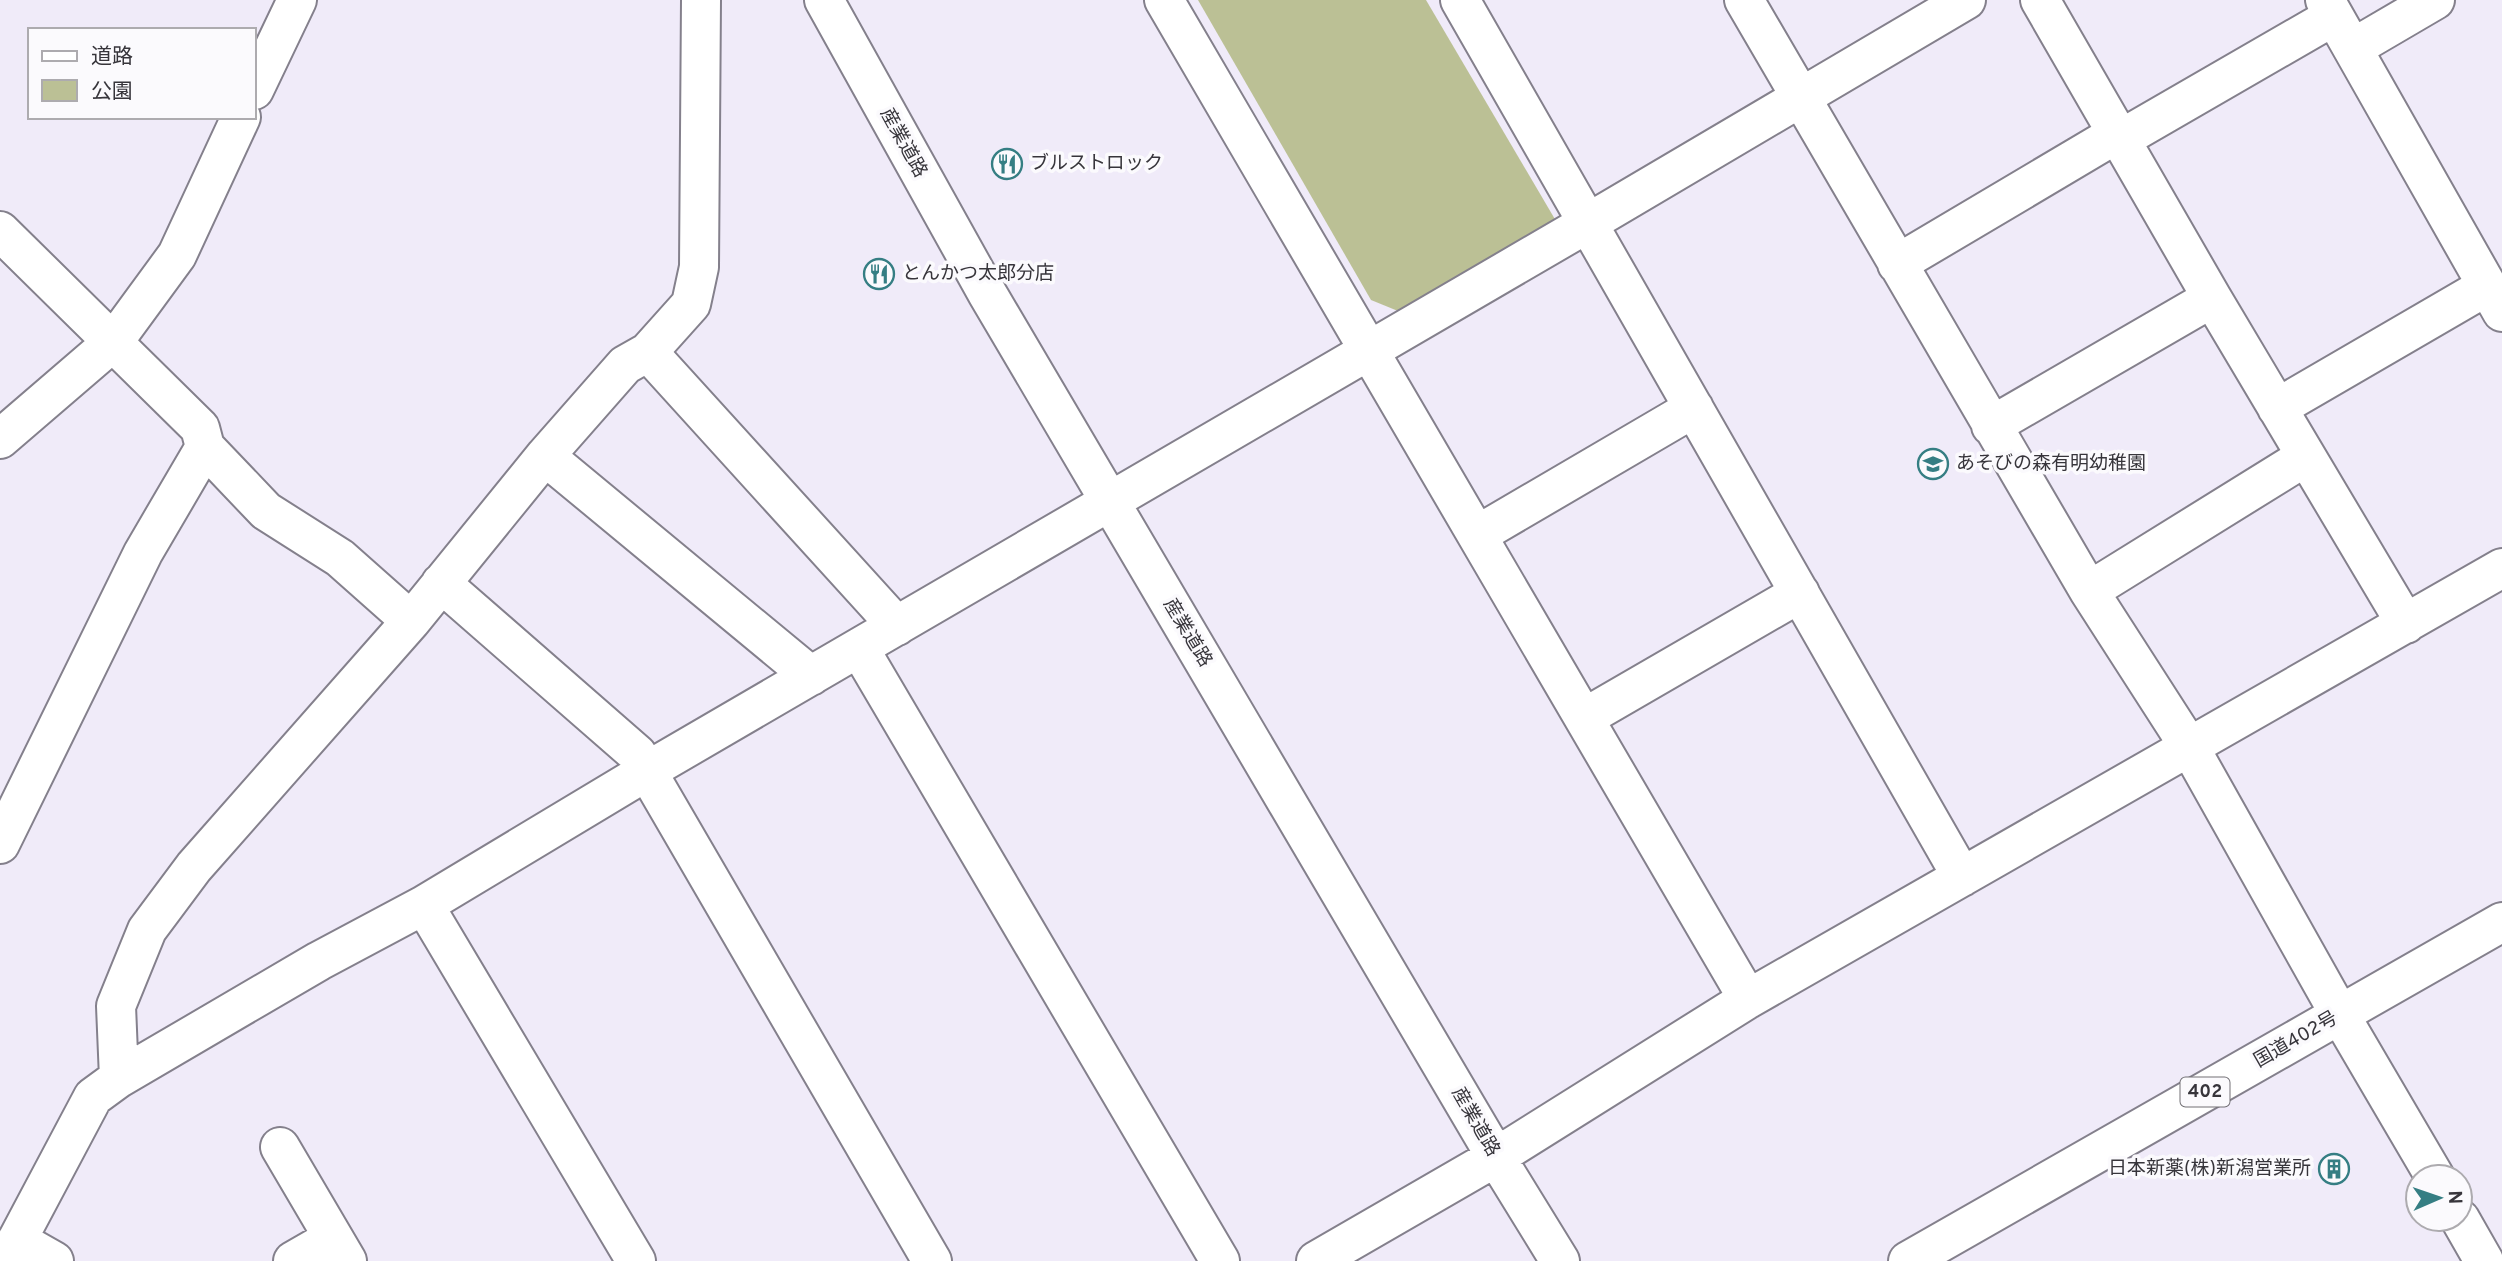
<svg xmlns="http://www.w3.org/2000/svg" width="2502" height="1261" viewBox="0 0 2502 1261" font-family="Overpass,'Noto Sans JP',sans-serif">
	<style>
		.green { fill: #bbc095 }
		.lines { fill: none; stroke-linecap: round; stroke-linejoin: round }
		.minor-casing { stroke: #84808c; stroke-width: 42 }
		.highway-casing { stroke: #84808c; stroke-width: 42 }
		.minor { stroke: #fff; stroke-width: 38 }
		.highway { stroke: #fff; stroke-width: 38 }
		.labels { text-anchor: middle; dominant-baseline: central; stroke-width: 7; stroke-linejoin: round; paint-order: stroke }
		.shield { fill: #fbfafd; stroke: #727075; stroke-width: 2 }
		.shield-label { font-size: 18px; font-weight: bold; fill: #37353b }
		.street-label { font-size: 19px; fill: #37353b; stroke: #fbfafd }
		.poi-label { font-size: 19px; fill: #37353b; stroke: #fbfafd; text-anchor: start }
	</style>
	<rect width="100%" height="100%" fill="#f0ebf9"/>
	<!-- green -->
	<path class="green" d="M 1198,0 L 1426,0 L 1556,221 L 1398,311 L 1371,300 Z"/>
	<g class="lines">
		<!-- minor casing -->
		<g class="minor-casing">
			<path id="minor" d="M 824,0 L 987,293 L 1496,1157 L 1560,1261
				M 1164,0 L 1748,999
				M 1460,0 L 1962,877
				M 1744,0 L 2089,591 L 2190,748 L 2340,1015 L 2435,1177
				M 2040,0 L 2212,298 L 2406,624
				M 2325,0 L 2502,312
				M 2353,48 L 2435,0
				M 254,90 L 297,0
				M 2121,139 L 2334,16
				M 0,231 L 200,428 L 205,447 L 266,511 L 340,558 L 411,621
				M 1897,264 L 2118,133
				M 648,352 L 897,626
				M 2277,408 L 2487,286
				M 1991,426 L 2212,298
				M 0,439 L 114,341 L 177,255 L 241,117
				M 545,456 L 811,676
				M 1477,535 L 1694,408
				M 441,583 L 637,754 L 932,1261
				M 2089,591 L 2305,457
				M 859,648 L 1220,1261
				M 1584,718 L 1800,593
				M 0,844 L 143,553 L 205,447
				M 424,905 L 636,1261
				M 119,1078 L 116,1006 L 147,930 L 194,867 L 411,621 L 545,456 L 625,365 L 648,352 L 691,304 L 699,267 L 701,0
				M 280,1147 L 347,1261
				M 2460,1219 L 2484,1261
				M 17,1240 L 54,1261
				M 6,1261 L 93,1097 L 119,1078 L 319,961 L 424,905 L 647,771 L 1588,223 L 1966,0
				M 293,1261 L 333,1238
				M 1316,1261 L 1496,1157 L 1748,999 L 2502,568"/>
		</g>
		<!-- highway casing -->
		<g class="highway-casing">
			<path id="highway" d="M 1908,1261 L 2502,922"/>
		</g>
		<!-- minor -->
		<use href="#minor" class="minor"/>
		<!-- highway -->
		<use href="#highway" class="highway"/>
	</g>
	<!-- icons -->
	<defs>
		<g id="restaurant-ring" transform="scale(1.575)"><circle r="9.5" fill="#fbfafd" stroke="#357e83" stroke-width="1.5"/><path d="M-5-6h1v4h1v-4h1v4h1v-4h1v5L-1.5 .5V6h-2V.5L-5-1ZM5-6V6H3V1.5H1.5Q1.5-4 5-6Z" fill="#357e83"/></g>
		<g id="school-ring" transform="scale(1.575)"><circle r="9.5" fill="#fbfafd" stroke="#357e83" stroke-width="1.5"/><path d="M0-5L7-2L0 1L-7-2ZM-4 1L0 2.5L4 1V4Q0 6-4 4Z" fill="#357e83"/></g>
		<g id="building-ring" transform="scale(1.575)"><circle r="9.5" fill="#fbfafd" stroke="#357e83" stroke-width="1.5"/><path d="M-4-6H4V6H1V3H-1V6H-4ZM-2.5-4.3h1.7v1.8h-1.7ZM.8-4.3h1.7v1.8H.8ZM-2.5-1h1.7V.8h-1.7ZM.8-1h1.7V.8H.8Z" fill="#357e83"/></g>
	</defs>
	<g fill-rule="evenodd">
		<use href="#restaurant-ring" x="1007" y="164"/>
		<use href="#restaurant-ring" x="879" y="274"/>
		<use href="#school-ring" x="1933" y="464"/>
		<use href="#building-ring" x="2334" y="1169"/>
	</g>
	<g class="labels">
		<!-- shield labels -->
		<rect class="shield" x="2180.5" y="1077.5" width="49" height="29" rx="5"/>
		<g class="shield-label">
			<text x="2205" y="1092">402</text>
		</g>
		<!-- street labels -->
		<g class="street-label">
			<text transform="translate(903 143) rotate(61)">産業道路</text>
			<text transform="translate(1187 633) rotate(59)">産業道路</text>
			<text transform="translate(2296 1040) rotate(-30)">国道402号</text>
			<text transform="translate(1475 1122) rotate(60)">産業道路</text>
		</g>
		<!-- poi labels -->
		<g class="poi-label">
			<text x="1030" y="164">ブルストロック</text>
			<text x="902" y="274">とんかつ太郎分店</text>
			<text x="1956" y="464">あそびの森有明幼稚園</text>
			<text x="2311" y="1169" text-anchor="end">日本新薬(株)新潟営業所</text>
		</g>
	</g>
	<!-- legend -->
	<rect x="28" y="28" width="228" height="91" fill="#fbfafd" stroke="#adabaf" stroke-width="2"/>
	<rect x="42" y="51" width="35" height="10" fill="#ffffff" stroke="#adabaf" stroke-width="2"/>
	<text x="91" y="63" font-size="21" fill="#37353b">道路</text>
	<rect x="42" y="80" width="35" height="21" fill="#bbc095" stroke="#adabaf" stroke-width="2"/>
	<text x="91" y="98" font-size="21" fill="#37353b">公園</text>
	<!-- north arrow -->
	<g transform="translate(2439 1198) rotate(88)"><circle r="33" fill="#fbfafd" stroke="#adabaf" stroke-width="2"/>
	<path d="M0-5L12 26L0 18L-12 26Z" fill="#357e83"/>
	<text y="-10" font-size="19" font-weight="bold" text-anchor="middle" fill="#37353b">N</text>
	</g>
</svg>
